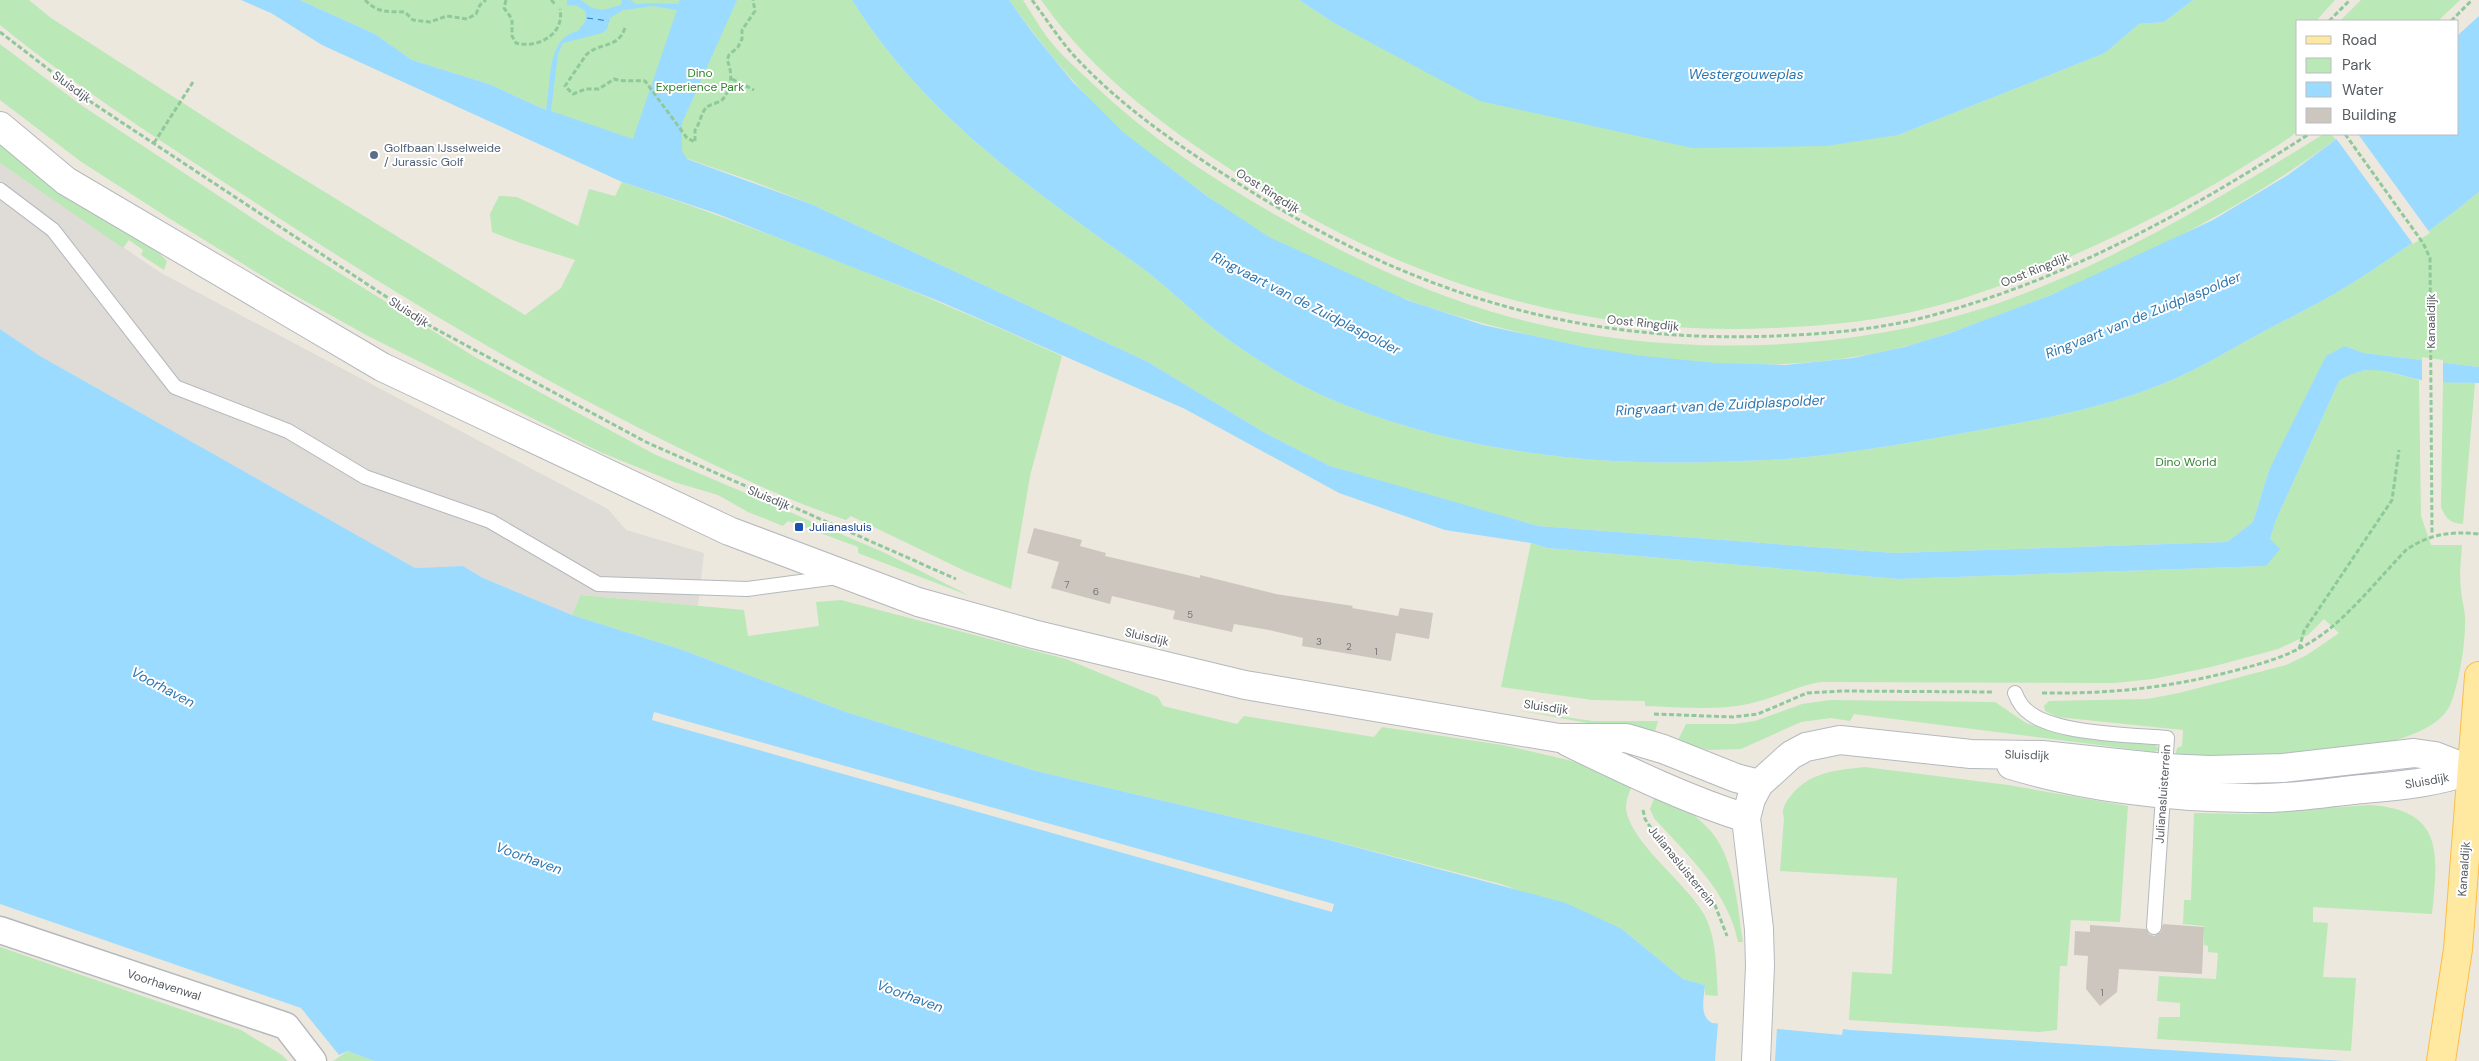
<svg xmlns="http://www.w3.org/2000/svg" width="2479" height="1061" viewBox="0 0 2479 1061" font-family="'DM Sans',sans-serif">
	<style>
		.industrial { fill: #dfdbd6 }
		.green { fill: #bae8b7 }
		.water { fill: #9bdbff; fill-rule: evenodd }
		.pier { fill: #ede8de }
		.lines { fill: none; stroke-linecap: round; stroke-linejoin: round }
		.ferry { stroke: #2e78b1; stroke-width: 1; stroke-dasharray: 6 5; stroke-linecap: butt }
		.building { fill: #ccc6bf }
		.service-casing { stroke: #b4b8bd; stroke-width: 16 }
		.minor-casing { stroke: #b4b8bd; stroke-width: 29 }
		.tertiary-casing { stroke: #b4b8bd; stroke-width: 30 }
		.secondary-casing { stroke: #b4b9bf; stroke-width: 30 }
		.primary-casing { stroke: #ffbc44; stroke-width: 30 }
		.path { stroke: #8fc99b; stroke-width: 3; stroke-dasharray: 5 2.5; stroke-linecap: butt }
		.service { stroke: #fff; stroke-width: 14 }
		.minor { stroke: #fff; stroke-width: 26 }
		.tertiary { stroke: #fff; stroke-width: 28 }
		.secondary { stroke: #fff; stroke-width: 28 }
		.primary { stroke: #ffe8a0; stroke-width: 28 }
		.service-dot { fill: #5c6f8a; stroke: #fff; stroke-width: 2 }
		.transit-dot { fill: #1a4fb4; stroke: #fff; stroke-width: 2 }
		.labels { text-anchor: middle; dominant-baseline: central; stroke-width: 4; stroke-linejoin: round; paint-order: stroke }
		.number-label { font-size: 10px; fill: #747678 }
		.park-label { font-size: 12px; fill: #2e852c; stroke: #fff }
		.street-label { font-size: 12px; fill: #575c61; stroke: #fff }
		.service-label { font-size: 12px; fill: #4e5e75; stroke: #fff; text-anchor: start }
		.transit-label { font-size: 12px; fill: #164399; stroke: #fff; text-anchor: start }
		.water-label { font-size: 14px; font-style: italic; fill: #2e78b1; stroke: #fff }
	</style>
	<rect width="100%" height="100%" fill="#ede8de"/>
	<!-- industrial -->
	<path class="industrial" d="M 0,163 L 161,273 L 608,509 L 626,530 L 704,553 L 698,606 L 582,595 L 572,615 L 483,578 L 463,566 L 415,568 L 40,356 L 0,329 Z"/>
	<!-- green -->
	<path class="green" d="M 0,0 L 29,0 L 51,18 L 242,141 L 525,315 L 561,288 L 575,260 L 518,242 L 492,232 L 490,214 L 499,196 L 517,197 L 578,226 L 589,189 L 615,196 L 622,182 C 771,232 918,291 1062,356 L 1030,476 L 1011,589 L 965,571 L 851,516 L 846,520 C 776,496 709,463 643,430 C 514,365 389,290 268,211 C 177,151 85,94 0,25 Z
		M 300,0 L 852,0 C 921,111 1024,184 1128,258 C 1159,279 1185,305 1214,329 C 1253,359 1296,385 1342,404 C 1460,451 1589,466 1715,462 C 1749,461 1784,460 1817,456 C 1866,450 1916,442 1964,433 C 2031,421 2099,410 2162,384 C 2196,371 2229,350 2261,333 C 2291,317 2322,302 2351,284 C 2395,256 2439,225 2479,192 L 2479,367 L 2364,353 L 2345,346 L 2269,470 L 2253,522 L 2227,542 L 1894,553 L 1538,526 L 1402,488 L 1330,466 L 1267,434 L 1148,362 L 811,204 L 752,181 L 546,110 L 489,84 L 412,60 L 375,34 Z
		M 1009,0 L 1023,0 C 1031,12 1038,25 1047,37 C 1060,54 1077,69 1093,84 C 1149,137 1215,181 1283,219 C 1355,260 1430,295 1510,317 C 1661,358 1838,355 1987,307 C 2107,267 2216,200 2324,134 L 2330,134 L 2336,139 C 2237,212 2127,267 2012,310 C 1960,330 1908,349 1854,357 C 1756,373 1652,362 1556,341 C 1507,330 1459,318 1411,301 C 1381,291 1351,276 1322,262 C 1304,254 1285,246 1267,236 C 1235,217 1205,194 1175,172 C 1157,158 1138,146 1121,131 C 1079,91 1043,47 1009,0 Z
		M 1041,0 L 1299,0 L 1334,23 L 1378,46 L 1898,135 L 2105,53 L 2139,24 L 2164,22 L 2193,0 L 2335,0 L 2316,21 L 2298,21 L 2298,131 C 2283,143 2267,152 2251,162 C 2202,193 2149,221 2096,245 C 2043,269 1989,293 1932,307 C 1879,321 1826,326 1772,328 C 1583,337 1410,283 1252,183 C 1170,131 1098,80 1041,0 Z
		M 2361,0 L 2460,0 L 2438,21 L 2340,21 Z
		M 0,44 L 81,105 L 278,235 L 475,357 L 654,454 L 883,552 L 970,596 L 858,553 L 858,547 L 788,521 L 783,526 L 748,512 L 718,495 L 674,482 L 600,452 L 368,336 L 287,291 L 167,217 L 80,161 L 0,100 Z
		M 0,142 L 154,248 L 167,261 L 164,270 L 141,255 L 143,250 L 129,240 L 123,248 L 0,163 Z
		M 2377,369 L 2419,380 L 2421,516 L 2431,545 L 2462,545 C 2461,560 2459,575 2461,590 C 2462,602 2466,613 2465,624 C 2465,647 2459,682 2451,703 C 2427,763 2232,758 2174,760 L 2177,748 L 2182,746 L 2183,730 L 2057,717 L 2045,711 L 2044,706 L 2049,701 L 2147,699 L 2179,693 L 2286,665 L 2307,655 L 2339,633 L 2324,619 L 2308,635 L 2278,649 L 2211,667 L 2153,679 L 2114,683 L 1821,682 C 1796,686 1773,699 1748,704 C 1714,711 1679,707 1645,706 L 1645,701 L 1592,700 L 1501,687 L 1531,543 L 1547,548 L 1898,579 L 2266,566 L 2270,539 L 2276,520 L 2339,381 L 2353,372 Z
		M 2443,382 L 2475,383 L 2463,524 C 2450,523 2446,519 2441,507 Z
		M 581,595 L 744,610 L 748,636 L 819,626 L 816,602 L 841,600 L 1066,659 L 1158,697 L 1163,706 L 1237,724 L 1244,716 L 1374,737 L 1382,727 L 1503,745 L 1568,760 L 1634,782 C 1630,790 1626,799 1626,808 C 1629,842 1688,884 1705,916 C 1717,941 1716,968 1718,996 L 1705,995 L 1705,985 L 1683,979 L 1622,929 L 1501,884 L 1314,836 L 1036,771 L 846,712 L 683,650 L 572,615 Z
		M 1830,700 L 1995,702 L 2026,723 L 2052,731 L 2096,738 L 2154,742 L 2159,750 L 2154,752 L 1854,714 L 1850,721 L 1831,718 L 1801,722 L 1741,749 L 1709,750 L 1677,742 L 1686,724 L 1734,724 L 1755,721 L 1802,704 Z
		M 1515,710 L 1593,721 L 1658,721 L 1654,735 Z
		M 1865,767 L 2008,785 L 2128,806 L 2120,922 L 2071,920 L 2067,966 L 2060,966 L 2057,1030 L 2039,1032 L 1849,1020 L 1852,972 L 1892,974 L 1897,878 L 1780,871 L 1784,818 C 1781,810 1785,803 1790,797 C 1808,772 1837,770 1865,767 Z
		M 1656,793 C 1674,803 1693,812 1707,827 C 1735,855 1737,905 1743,942 L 1738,942 C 1728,891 1687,855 1654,818 L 1650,809 Z
		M 2368,805 C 2445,809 2438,854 2432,914 L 2313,907 L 2313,922 L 2328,923 L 2323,977 L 2356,978 L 2351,1051 L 2157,1039 L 2159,1017 L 2180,1017 L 2180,1003 L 2157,1001 L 2159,976 L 2216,979 L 2218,953 L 2208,952 L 2208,946 L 2204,945 L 2204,926 L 2183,924 L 2184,900 L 2191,900 L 2194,813 L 2250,814 Z
		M 0,947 L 241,1030 L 282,1055 L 288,1061 L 0,1061 Z
		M 348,1051 L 374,1061 L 333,1061 Z"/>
	<!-- water -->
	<path class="water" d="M 241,0 L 300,0 L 375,34 L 412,60 L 489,84 L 546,110 C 552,84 545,38 578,31 L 586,20 L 586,12 C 580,7 575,4 567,6 L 567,0 L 581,0 L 592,8 L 603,10 L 621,5 L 622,0 L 630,0 L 636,4 C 650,3 664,3 678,4 L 680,0 L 737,0 L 682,123 L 682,151 L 687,159 L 811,204 L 1148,362 L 1267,434 L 1330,466 L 1538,526 L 1894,553 L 2227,542 L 2253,522 L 2269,470 L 2326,356 L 2345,346 L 2364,353 L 2479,367 L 2479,383 C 2460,382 2439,384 2421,380 C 2389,373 2369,361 2339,381 L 2276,520 L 2270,539 L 2280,549 L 2266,566 L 1898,579 L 1547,548 L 1531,543 L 1445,530 L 1339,493 L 1185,409 L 941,302 L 715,213 L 622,182 L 322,45 L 271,13 ZM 653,6 L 677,10 L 633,139 L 551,111 L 558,54 L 563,43 L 602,33 L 607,29 L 610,18 L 623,10 Z
		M 852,0 L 1009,0 L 1033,33 L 1072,81 L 1124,133 L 1207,196 L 1269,237 L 1407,300 L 1483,325 L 1585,347 L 1643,356 L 1716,363 L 1786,365 L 1853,358 L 1904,347 L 1950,333 L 2051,295 L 2213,220 L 2288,175 L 2343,134 L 2458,134 L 2458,35 L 2479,16 L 2479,192 C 2439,225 2395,256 2351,284 C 2322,302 2291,317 2261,333 C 2229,350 2196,371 2162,384 C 2099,410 2031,421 1964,433 C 1916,442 1866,450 1817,456 C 1784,460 1749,461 1715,462 C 1589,466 1460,451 1342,404 C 1296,385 1253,359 1214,329 C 1185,305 1159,279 1128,258 C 1024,184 921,111 852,0 Z
		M 1299,0 L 2193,0 L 2164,22 L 2139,24 L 2105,53 L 1898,135 L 1826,146 L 1692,148 L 1480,101 L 1334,23 Z
		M 0,329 L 40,356 L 415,568 L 463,566 L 483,578 L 572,615 L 683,650 L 846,712 L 1036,771 L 1314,836 L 1566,903 L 1622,929 L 1683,979 L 1705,985 C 1704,998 1699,1016 1712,1023 L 1842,1035 L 1843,1029 L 1850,1030 L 2344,1061 L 374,1061 L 348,1051 L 339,1055 L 301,1008 L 0,904 Z"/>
	<!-- pier -->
	<path class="pier" d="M 2340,134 L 2358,134 L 2430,233 L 2413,244 L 2335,137 Z
		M 2422,357 L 2443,360 L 2443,384 L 2422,382 Z
		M 654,712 L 1334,904 L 1332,912 L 652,720 Z
		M 1718,1023 L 1777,1027 L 1775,1061 L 1715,1061 Z"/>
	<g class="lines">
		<!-- ferry -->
		<path class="ferry" d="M 587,18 L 609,21"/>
	</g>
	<!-- building -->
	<path class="building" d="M 1034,528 L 1082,540 L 1080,546 L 1106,553 L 1105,556 L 1200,578 L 1200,575 L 1276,594 L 1353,606 L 1352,608 L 1398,616 L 1400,608 L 1433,613 L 1429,639 L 1396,633 L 1391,661 L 1302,646 L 1303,638 L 1269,630 L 1234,624 L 1232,632 L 1173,619 L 1175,611 L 1112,596 L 1110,604 L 1051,588 L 1059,562 L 1027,553 Z
		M 2163,924 L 2204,927 L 2202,974 L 2119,969 L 2117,992 L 2100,1006 L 2086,989 L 2088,956 L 2074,955 L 2075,931 L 2090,932 L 2090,925 L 2146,929 L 2149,934 L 2154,936 L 2161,932 Z"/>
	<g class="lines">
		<!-- service casing -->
		<g class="service-casing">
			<path id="service" d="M 0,190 L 53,230 L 175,387 L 288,431 L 365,477 L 490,521 L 598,584 L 747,589 L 838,577
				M 2015,693 C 2018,701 2023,709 2031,714 C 2059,734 2132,735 2167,738 L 2154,927"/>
		</g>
		<!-- minor casing -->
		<g class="minor-casing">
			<path id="minor" d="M 0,930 L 286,1026 L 313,1061"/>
		</g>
		<!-- tertiary casing -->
		<g class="tertiary-casing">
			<path id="tertiary" d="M 0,126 L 66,181 L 382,367 L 729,531 L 918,602 L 1033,634 L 1245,685 L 1559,738 L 1626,738 L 1663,749 L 1736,778 L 1759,784
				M 1568,742 C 1624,769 1685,799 1746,818"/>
		</g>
		<!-- secondary casing -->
		<g class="secondary-casing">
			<path id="secondary" d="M 2011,765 C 2084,787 2171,798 2247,798 C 2282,799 2318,794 2353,790 C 2394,786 2432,784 2471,770
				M 1756,1061 L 1760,966 L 1759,929 L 1746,818 L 1751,799 L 1759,784 L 1791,755 L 1806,747 L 1840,740 L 1971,754 L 2042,755 L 2164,768 L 2210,770 L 2283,768 L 2414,753 L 2435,756 L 2471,770"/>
		</g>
		<!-- primary casing -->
		<g class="primary-casing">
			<path id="primary" d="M 2441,1061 L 2458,949 L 2479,676"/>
		</g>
		<!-- path -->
		<path class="path" d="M 365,0 C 379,14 387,11 405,12 L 413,20 L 430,22 L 447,16 L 467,19 L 476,14 L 480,5 L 486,0
			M 506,0 L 504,8 L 512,19 L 512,36 L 516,43 C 538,49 565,34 560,9
			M 551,0 L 555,4
			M 1032,0 C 1048,21 1062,44 1080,62 C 1125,109 1179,146 1233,180 C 1404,290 1570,344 1774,336 C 1828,334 1884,329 1937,314 C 2071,277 2193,209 2309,134
			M 2329,21 L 2350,0
			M 2451,21 L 2472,0
			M 625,28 C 618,49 599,42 586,55 L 565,86 L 573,94 L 586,89 L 599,89 L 614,79 C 623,82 634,80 645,81 L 687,138 L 695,142 L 695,130 C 700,124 701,112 707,107 C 711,104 718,103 722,100 C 732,89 733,72 727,60 L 729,55 L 738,47 L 742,39 L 742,30 L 755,11 L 753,0
			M 0,32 L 91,102 L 432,327 L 646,442 L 956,579
			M 732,79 L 754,90
			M 2345,134 L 2423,243 L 2430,258 L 2432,535
			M 154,143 L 193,82
			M 2299,649 L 2304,631 L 2392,500 L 2399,450
			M 2042,693 C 2109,694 2168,688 2233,671 C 2265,663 2293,655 2320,636 C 2349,616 2381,576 2406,550 C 2429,534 2451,531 2479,534
			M 1654,714 L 1733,717 L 1758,714 L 1807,693 L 1842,691 L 1993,692
			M 1643,810 L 1645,819 L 1651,828 L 1713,900 L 1727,936"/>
		<!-- service -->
		<use href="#service" class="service"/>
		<!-- minor -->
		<use href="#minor" class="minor"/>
		<!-- tertiary -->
		<use href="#tertiary" class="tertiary"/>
		<!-- secondary -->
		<use href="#secondary" class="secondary"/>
		<!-- primary -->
		<use href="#primary" class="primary"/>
	</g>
	<!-- markers -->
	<circle class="service-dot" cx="374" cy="155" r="5"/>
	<rect class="transit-dot" x="794" y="522" width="10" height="10" rx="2.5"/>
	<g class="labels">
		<!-- number labels -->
		<g class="number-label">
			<text x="1067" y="584">7</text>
			<text x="1096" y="591">6</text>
			<text x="1190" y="614">5</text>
			<text x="1319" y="641">3</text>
			<text x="1349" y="646">2</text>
			<text x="1376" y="651">1</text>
			<text x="2102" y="992">1</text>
		</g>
		<!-- park labels -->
		<g class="park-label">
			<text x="700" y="73">Dino<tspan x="700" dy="14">Experience Park</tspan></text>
			<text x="2186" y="462">Dino World</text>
		</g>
		<!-- street labels -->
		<g class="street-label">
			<text transform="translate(72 87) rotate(36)">Sluisdijk</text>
			<text transform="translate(1268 191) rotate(32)">Oost Ringdijk</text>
			<text transform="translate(2035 270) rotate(-22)">Oost Ringdijk</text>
			<text transform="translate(409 312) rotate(33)">Sluisdijk</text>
			<text transform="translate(2431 321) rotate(-90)">Kanaaldijk</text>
			<text transform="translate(1643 323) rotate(6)">Oost Ringdijk</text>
			<text transform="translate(769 498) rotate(23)">Sluisdijk</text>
			<text transform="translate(1147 637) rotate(13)">Sluisdijk</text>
			<text transform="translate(1546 707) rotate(8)">Sluisdijk</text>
			<text transform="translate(2027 755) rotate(2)">Sluisdijk</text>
			<text transform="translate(2427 781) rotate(-10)">Sluisdijk</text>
			<text transform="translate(2163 794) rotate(-86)">Julianasluisterrein</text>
			<text transform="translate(1682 866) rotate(51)">Julianasluisterrein</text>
			<text transform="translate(2464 869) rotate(-86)">Kanaaldijk</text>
			<text transform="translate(164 985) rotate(18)">Voorhavenwal</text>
		</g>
		<!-- service labels -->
		<g class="service-label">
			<text x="384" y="148">Golfbaan IJsselweide<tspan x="384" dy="14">/ Jurassic Golf</tspan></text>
		</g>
		<!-- transit labels -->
		<g class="transit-label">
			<text x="809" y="527">Julianasluis</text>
		</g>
		<!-- water labels -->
		<g class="water-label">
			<text x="1746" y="74">Westergouweplas</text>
			<text transform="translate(1306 303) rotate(27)">Ringvaart van de Zuidplaspolder</text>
			<text transform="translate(2143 315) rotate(-22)">Ringvaart van de Zuidplaspolder</text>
			<text transform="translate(1720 405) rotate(-3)">Ringvaart van de Zuidplaspolder</text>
			<text transform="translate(163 687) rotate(28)">Voorhaven</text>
			<text transform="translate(529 858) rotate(20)">Voorhaven</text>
			<text transform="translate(910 996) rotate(20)">Voorhaven</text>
		</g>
	</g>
	<!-- legend -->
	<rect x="2296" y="20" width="162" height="115" fill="#ffffff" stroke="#bcbec0"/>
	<rect x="2306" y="36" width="25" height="8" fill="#ffe8a0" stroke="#bcbec0"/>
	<text x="2342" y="45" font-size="15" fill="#575c61">Road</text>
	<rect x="2306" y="58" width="25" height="15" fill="#bae8b7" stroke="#bcbec0"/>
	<text x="2342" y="70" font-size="15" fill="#575c61">Park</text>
	<rect x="2306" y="82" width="25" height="15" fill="#9bdbff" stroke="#bcbec0"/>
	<text x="2342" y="95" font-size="15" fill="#575c61">Water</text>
	<rect x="2306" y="108" width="25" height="15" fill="#ccc6bf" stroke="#bcbec0"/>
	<text x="2342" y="120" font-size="15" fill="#575c61">Building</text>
</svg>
